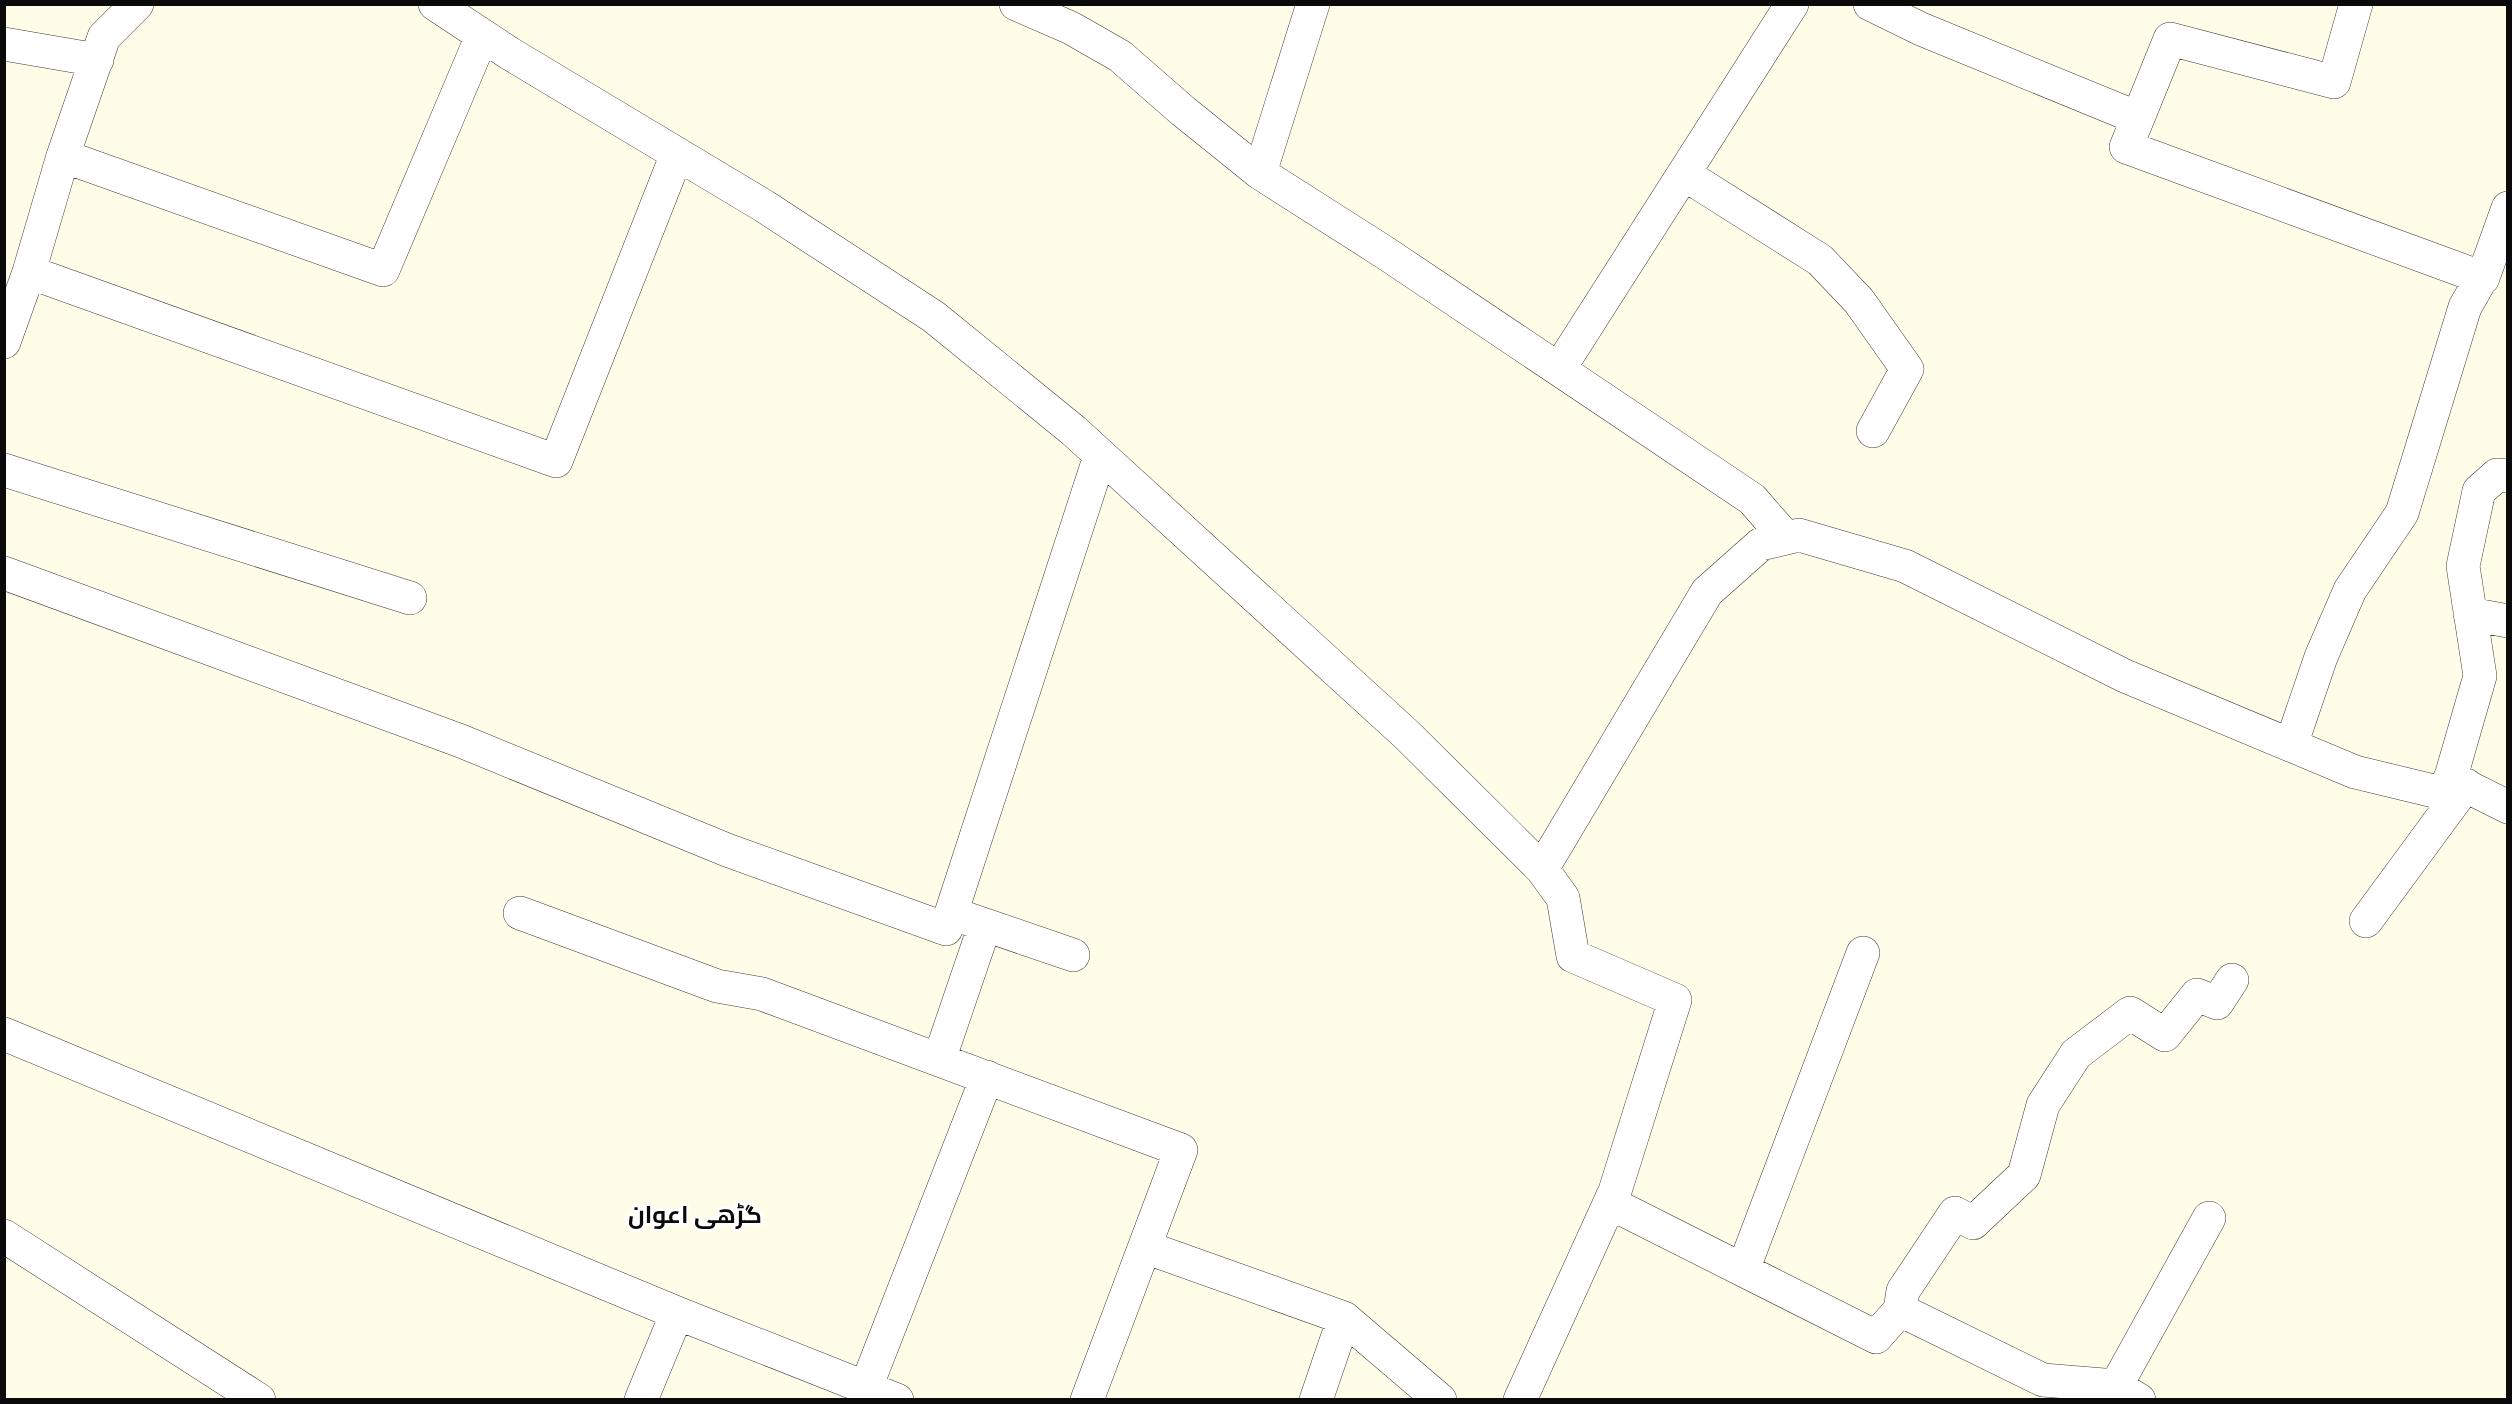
<svg xmlns="http://www.w3.org/2000/svg" width="2512" height="1404" viewBox="0 0 2512 1404" font-family="'IBM Plex Serif',Cairo,serif">
	<style>
		.lines { fill: none; stroke-linecap: round; stroke-linejoin: round }
		.minor-casing { stroke: #3d3d3d; stroke-width: 34 }
		.minor { stroke: #fff; stroke-width: 33 }
		.labels { text-anchor: middle; dominant-baseline: central; stroke-width: 6; stroke-linejoin: round; paint-order: stroke }
		.district-label { font-size: 24px; font-weight: bold; fill: #0a0a0a; stroke: #fff }
	</style>
	<rect width="100%" height="100%" fill="#fffde7"/>
	<g class="lines">
		<!-- minor casing -->
		<g class="minor-casing">
			<path id="minor" d="M 435,4 L 509,53 L 764,206 L 934,317 L 1074,431 L 1407,735 L 1542,869 L 1563,898 L 1573,956 L 1675,1000 L 1615,1191 L 1520,1400
				M 1016,4 L 1071,28 L 1120,56 L 1183,111 L 1260,173 L 1384,252 L 1752,499 L 1786,538
				M 1870,4 L 1921,29 L 2138,118 L 2170,39 L 2334,82 L 2356,4
				M 4,44 L 97,60
				M 2138,118 L 2126,147 L 2483,278
				M 63,156 L 383,270 L 482,36
				M 1260,173 L 1313,4
				M 1684,174 L 1820,260 L 1859,301 L 1907,369 L 1873,431
				M 29,272 L 556,461 L 677,154
				M 4,342 L 29,272 L 63,156 L 104,37 L 137,4
				M 1559,369 L 1792,4
				M 4,470 L 410,598
				M 4,573 L 461,741 L 727,850 L 946,929 L 1100,456
				M 2470,614 L 2508,621
				M 2291,745 L 2321,657 L 2350,590 L 2402,513 L 2465,307 L 2485,272 L 2508,208
				M 2450,778 L 2508,807
				M 1542,869 L 1707,592 L 1761,544 L 1799,535 L 1905,566 L 2125,676 L 2355,772 L 2446,794 L 2480,676 L 2463,566 L 2479,491 L 2497,475 L 2508,476
				M 520,913 L 717,986 L 762,994 L 1181,1150 L 1087,1400
				M 965,918 L 1073,955
				M 2366,921 L 2466,785
				M 4,1034 L 677,1313 L 897,1400
				M 939,1060 L 985,925
				M 1610,1203 L 1876,1337 L 1900,1310 L 1903,1291 L 1955,1213 L 1973,1223 L 2024,1175 L 2043,1105 L 2076,1054 L 2130,1013 L 2165,1035 L 2197,995 L 2217,1003 L 2232,980
				M 4,1236 L 259,1400
				M 1145,1247 L 1344,1318 L 1440,1400
				M 1743,1270 L 1863,953
				M 1900,1310 L 2043,1380 L 2116,1386
				M 641,1400 L 677,1313
				M 861,1400 L 987,1077
				M 1316,1400 L 1344,1318
				M 2139,1400 L 2116,1386 L 2209,1218"/>
		</g>
		<!-- minor -->
		<use href="#minor" class="minor"/>
	</g>
	<g class="labels">
		<!-- district labels -->
		<g class="district-label">
			<text x="695" y="1214">گڑھی اعوان</text>
		</g>
	</g>
	<!-- border -->
	<rect width="2512" height="1404" fill="none" stroke="#0a0a0a" stroke-width="12"/>
</svg>
